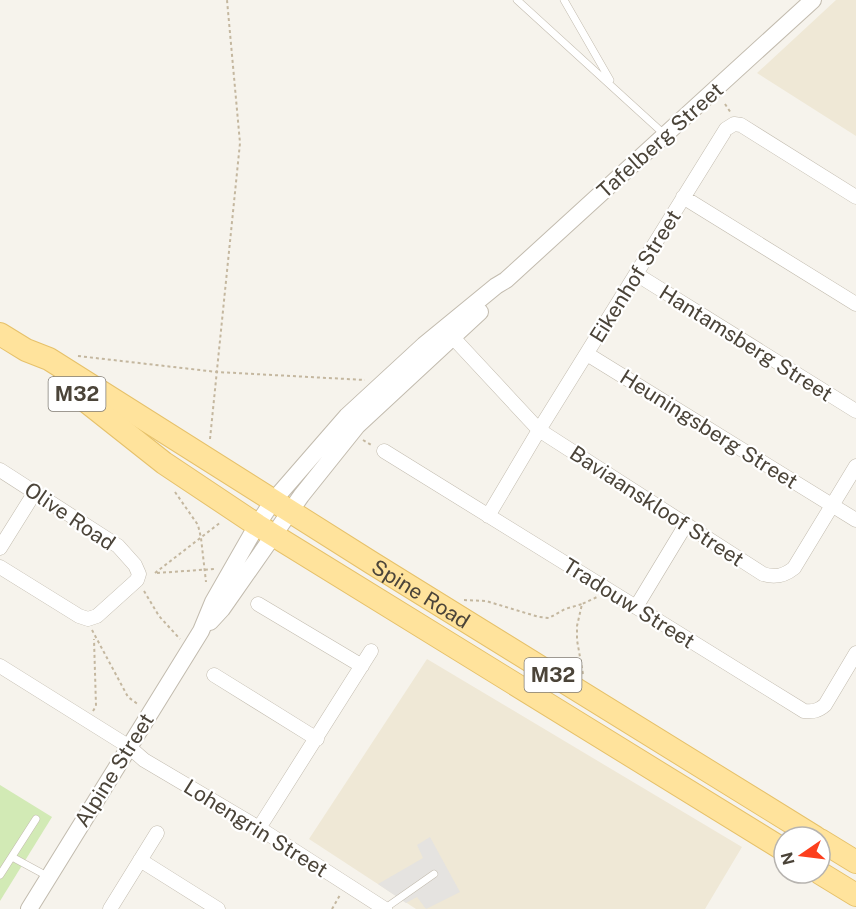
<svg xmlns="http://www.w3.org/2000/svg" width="856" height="909" viewBox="0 0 856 909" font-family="'Public Sans',sans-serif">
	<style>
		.education { fill: #efe8d6 }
		.green { fill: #d2eab5 }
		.parking { fill: #e5e3e0 }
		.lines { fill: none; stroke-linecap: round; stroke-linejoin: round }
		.service-casing { stroke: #c2bbae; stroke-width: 8 }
		.minor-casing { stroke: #c2bbae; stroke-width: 15 }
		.tertiary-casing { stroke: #c2bbae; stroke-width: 18 }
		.primary-casing { stroke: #e6c16a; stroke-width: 24 }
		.path { stroke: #c4b79f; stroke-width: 2; stroke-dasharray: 3 3; stroke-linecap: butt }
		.service { stroke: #fff; stroke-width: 7 }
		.minor { stroke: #fff; stroke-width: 14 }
		.tertiary { stroke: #fff; stroke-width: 16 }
		.primary { stroke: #ffe39c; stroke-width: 22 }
		.labels { text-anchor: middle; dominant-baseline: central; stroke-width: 4.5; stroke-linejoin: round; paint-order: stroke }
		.shield { fill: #fff; stroke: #817c74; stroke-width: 1.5 }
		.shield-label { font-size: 20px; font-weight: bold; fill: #4b4439 }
		.street-label { font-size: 21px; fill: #4b4439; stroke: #fff }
	</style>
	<rect width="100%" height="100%" fill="#f6f3ec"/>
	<!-- education -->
	<path class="education" d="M 836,0 L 856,0 L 856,136 L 757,73 Z
		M 427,659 L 742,847 L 705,909 L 416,909 L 309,839 Z"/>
	<!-- green -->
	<path class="green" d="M 0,785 L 52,817 L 0,901 Z"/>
	<!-- parking -->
	<path class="parking" d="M 430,837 L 460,892 L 426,909 L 417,897 L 406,903 L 378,884 L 423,858 L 417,845 Z"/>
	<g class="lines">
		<!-- service casing -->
		<g class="service-casing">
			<path id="service" d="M 517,0 L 664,134
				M 564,0 L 610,80
				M 12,857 L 49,877
				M 0,875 L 36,819
				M 384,909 L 434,874"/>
		</g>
		<!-- minor casing -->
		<g class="minor-casing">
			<path id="minor" d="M 683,197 L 856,304
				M 636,274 L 856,411
				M 446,330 L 539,430 L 763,574 C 775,578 784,576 794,568 L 856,466
				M 587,354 L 856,520
				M 384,451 L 804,711 C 813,712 818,711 825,705 L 856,653
				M 0,470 L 118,546 L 135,565 L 139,574 L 137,580 L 97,616 L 88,619 L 79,616 L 0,567
				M 488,516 L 539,430 L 726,129 L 734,124 L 741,125 L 856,197
				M 0,548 L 35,492
				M 258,604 L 362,666
				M 636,607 L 685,526
				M 0,666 L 128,746 L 144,760 L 259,828 L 385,909
				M 214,675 L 317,739
				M 259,828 L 371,651
				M 140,860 L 218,909
				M 110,909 L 157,833"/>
		</g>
		<!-- tertiary casing -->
		<g class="tertiary-casing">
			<path id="tertiary" d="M 210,622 L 222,609 L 301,496 L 357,426 L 480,312
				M 29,909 L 201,631 L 213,602 L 257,525 L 273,501 L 347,416 L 424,345 L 496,286 L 506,280 L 813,0"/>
		</g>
		<!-- primary casing -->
		<g class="primary-casing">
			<g id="primary">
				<path id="s1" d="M 0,334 L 26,350 L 49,359 L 372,563 L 815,837"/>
				<path d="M 63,383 L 164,463 L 257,525 L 784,850"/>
				<path d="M 820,840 L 856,862"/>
				<path d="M 820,873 L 856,895"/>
			</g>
		</g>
		<!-- path -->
		<path class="path" d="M 725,104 L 731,113
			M 78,356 L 217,372 L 365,380
			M 210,439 L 240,143 L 227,0
			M 363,440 L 373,446
			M 175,492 L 198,525 L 201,538 L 206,582
			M 155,573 L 221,522
			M 157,573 L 214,569
			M 144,591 L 159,616 L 180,639
			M 464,600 L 486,601 L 539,617 L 549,618 L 565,609 L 582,604
			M 92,630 L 128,697 L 139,705
			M 583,674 L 577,640 L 577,626 L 582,604 L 597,597
			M 93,711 L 96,706 L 94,639
			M 332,909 L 340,895"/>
		<!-- service -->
		<use href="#service" class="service"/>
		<!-- minor -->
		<use href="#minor" class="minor"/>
		<!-- tertiary -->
		<use href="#tertiary" class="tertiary"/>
		<!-- primary -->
		<use href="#primary" class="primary"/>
	</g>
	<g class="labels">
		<!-- shield labels -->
		<g class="shield">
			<rect x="48.5" y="377" width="57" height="34" rx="4.5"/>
			<rect x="524.5" y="658" width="57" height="34" rx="4.5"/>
		</g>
		<g class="shield-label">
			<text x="77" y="394">M32</text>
			<text x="553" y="675">M32</text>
		</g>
		<!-- street labels -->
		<g class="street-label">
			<text transform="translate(660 140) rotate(-42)">Tafelberg Street</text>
			<text transform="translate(635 276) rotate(-58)">Eikenhof Street</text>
			<text transform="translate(746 343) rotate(32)">Hantamsberg Street</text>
			<text transform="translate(709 429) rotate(32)">Heuningsberg Street</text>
			<text transform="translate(657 506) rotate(33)">Baviaanskloof Street</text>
			<text transform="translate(70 516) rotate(34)">Olive Road</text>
			<text stroke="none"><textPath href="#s1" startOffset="495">Spine Road</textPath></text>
			<text transform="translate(629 603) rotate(32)">Tradouw Street</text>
			<text transform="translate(114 770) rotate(-58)">Alpine Street</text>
			<text transform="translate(256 828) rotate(32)">Lohengrin Street</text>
		</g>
	</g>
	<!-- north arrow -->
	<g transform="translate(802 855) rotate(256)"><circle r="28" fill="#ffffff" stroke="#b7b4b0" stroke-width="1.5"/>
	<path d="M0-4.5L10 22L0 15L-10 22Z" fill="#fc3f1d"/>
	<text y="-9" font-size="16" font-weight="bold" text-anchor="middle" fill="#4b4439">N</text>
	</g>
</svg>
